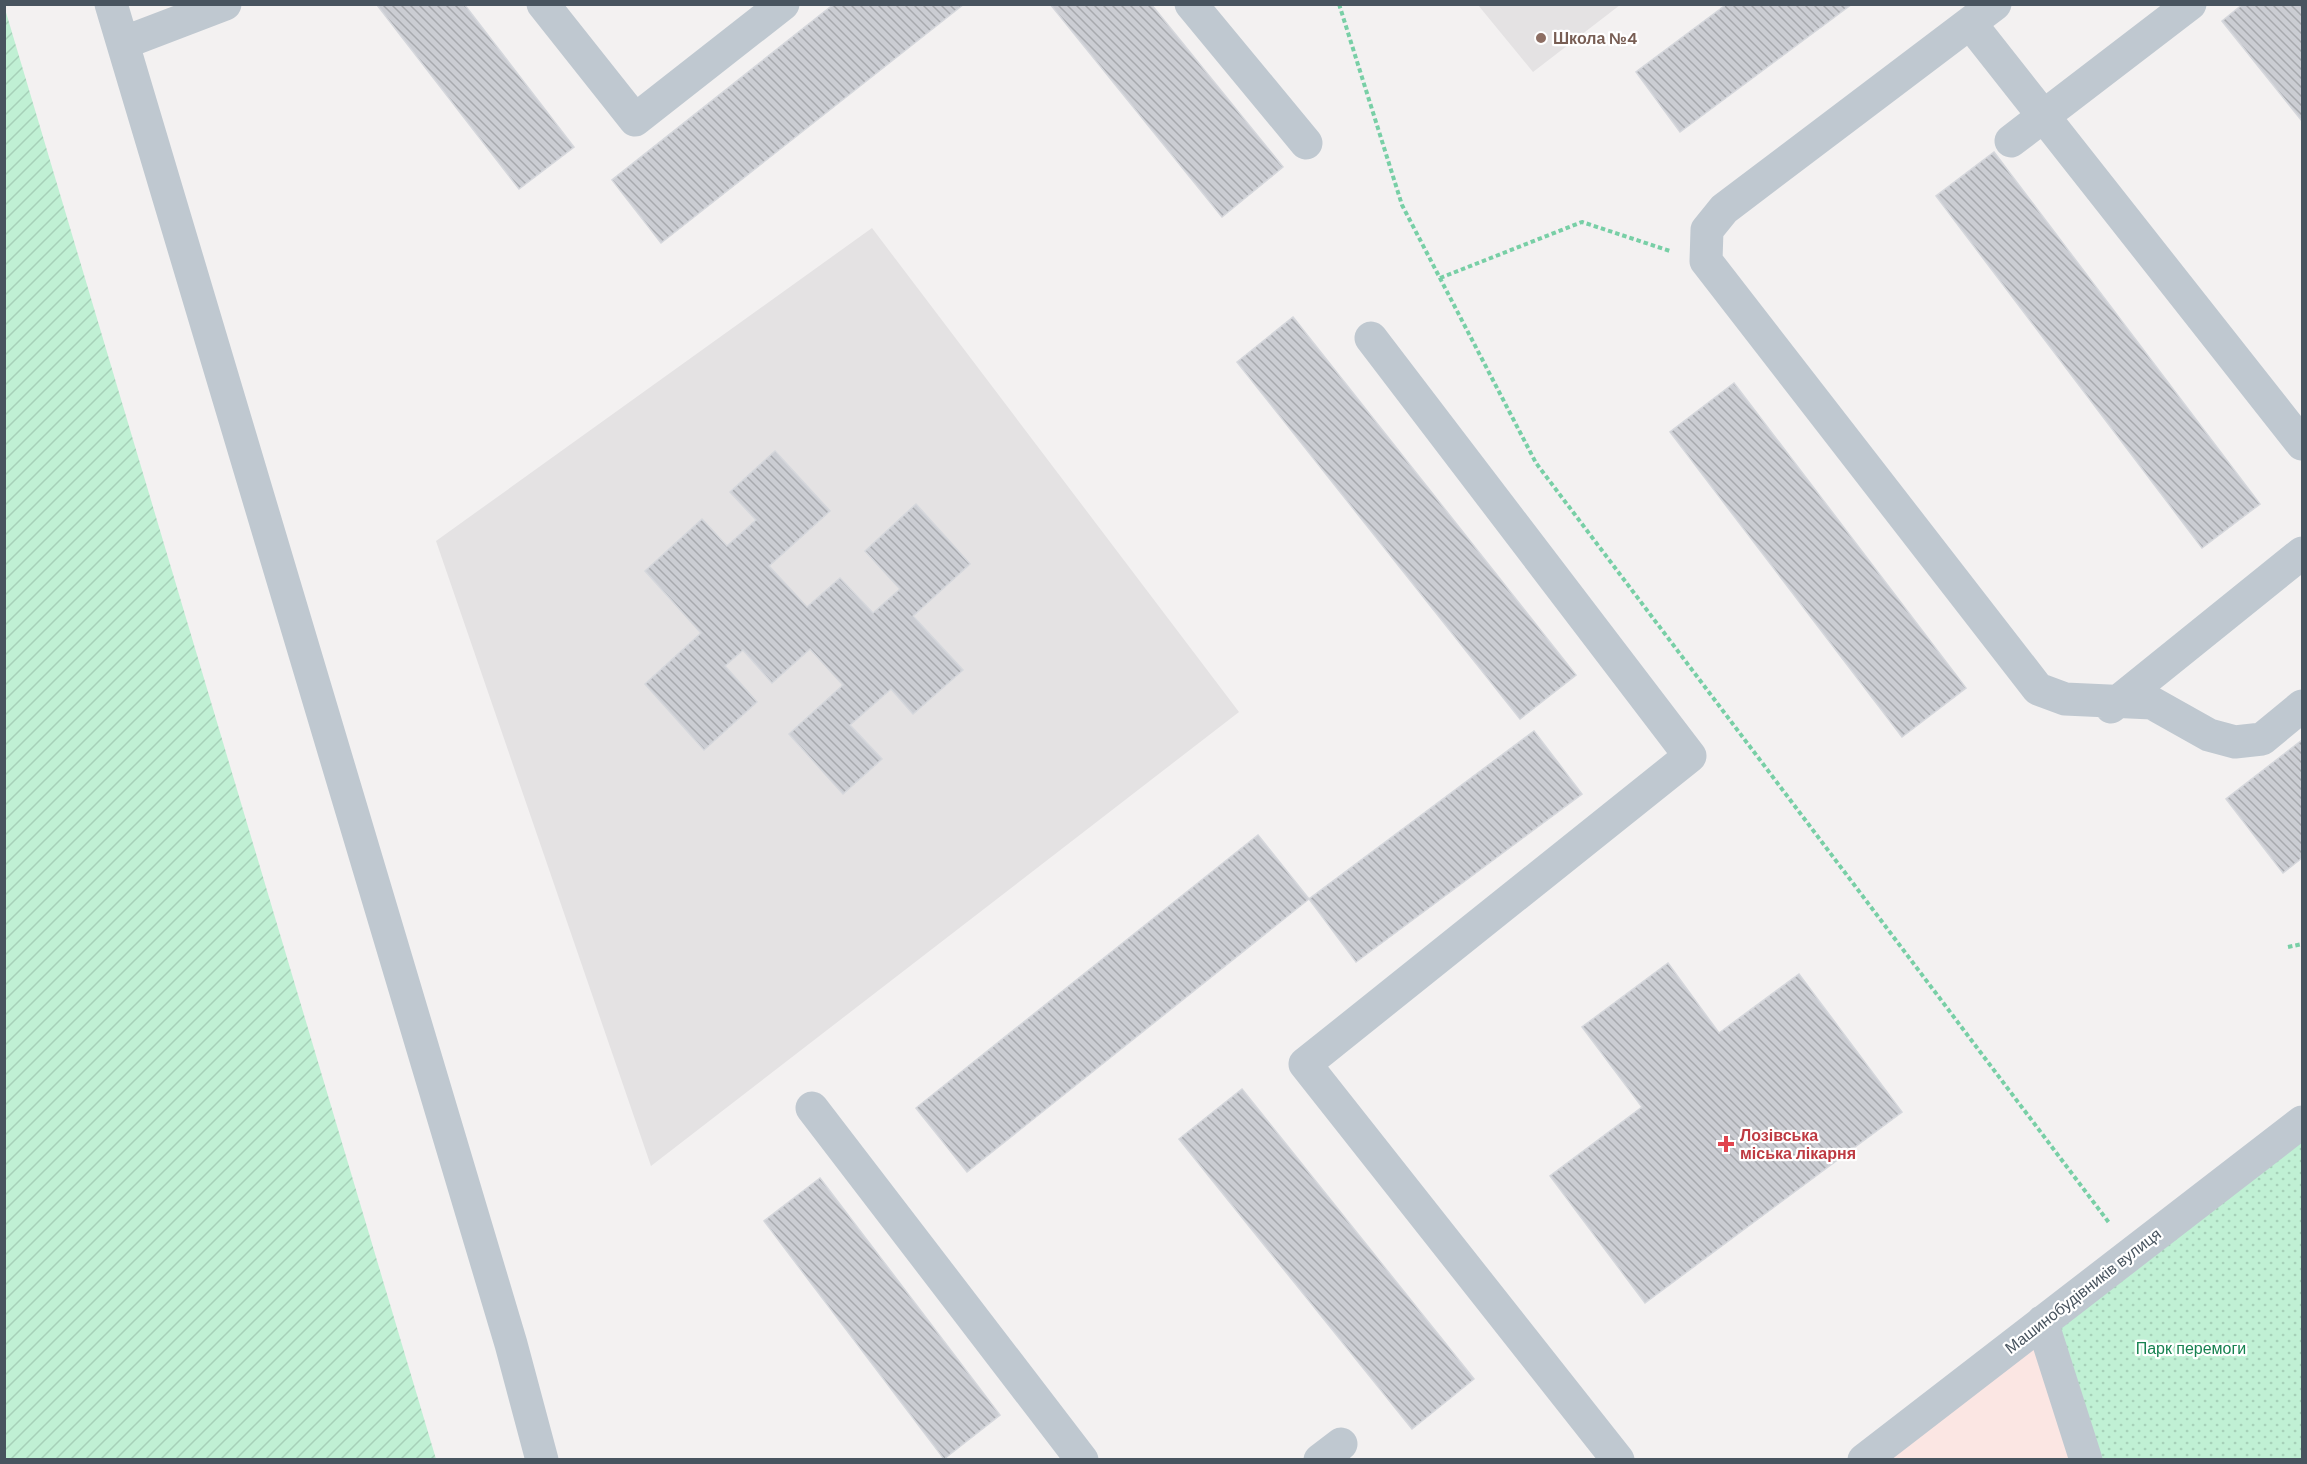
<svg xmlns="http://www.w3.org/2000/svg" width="2307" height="1464" viewBox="0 0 2307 1464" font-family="'DM Sans',sans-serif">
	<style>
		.education { fill: #e4e2e3 }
		.medical { fill: #fbe6e3 }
		.park { fill: url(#park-dots) }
		.garden { fill: url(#garden-furrows) }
		.building { fill: url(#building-back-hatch); stroke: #d5d7dc; stroke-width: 1.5 }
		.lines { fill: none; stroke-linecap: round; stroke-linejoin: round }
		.path { stroke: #78cfa6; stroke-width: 4; stroke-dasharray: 4.5 3; stroke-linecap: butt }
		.minor { stroke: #bfc8d0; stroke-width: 33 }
		.education-dot { fill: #8d6e63; stroke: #fff; stroke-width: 2 }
		.health-dot { fill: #e0444e; stroke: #fff; stroke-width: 2 }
		.labels { text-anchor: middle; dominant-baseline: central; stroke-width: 4.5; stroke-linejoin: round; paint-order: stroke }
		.education-label { font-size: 16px; font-weight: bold; fill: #785e54; stroke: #fff; text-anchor: start }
		.health-label { font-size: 16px; font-weight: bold; fill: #be3a42; stroke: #fff; text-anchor: start }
		.street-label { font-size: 16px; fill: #48545f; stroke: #fff }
		.park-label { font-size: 16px; fill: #178250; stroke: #fff }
	</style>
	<defs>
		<pattern id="park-dots" width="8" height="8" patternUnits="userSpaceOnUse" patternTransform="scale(1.5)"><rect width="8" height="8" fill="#c0f0d4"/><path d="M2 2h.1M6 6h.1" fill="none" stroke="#a6d0b8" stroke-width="1.8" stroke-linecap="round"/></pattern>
		<pattern id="garden-furrows" width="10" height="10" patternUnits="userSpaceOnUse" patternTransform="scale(1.5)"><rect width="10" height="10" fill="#c0f0d4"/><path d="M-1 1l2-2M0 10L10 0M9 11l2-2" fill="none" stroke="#a6d0b8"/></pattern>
		<pattern id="building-back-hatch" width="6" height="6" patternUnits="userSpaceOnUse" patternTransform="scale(1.5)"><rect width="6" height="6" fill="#cbcdd3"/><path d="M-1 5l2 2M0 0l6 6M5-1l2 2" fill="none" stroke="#a7a9ae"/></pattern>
	</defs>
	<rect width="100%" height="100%" fill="#f3f1f1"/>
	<!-- education -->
	<path class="education" d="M 1478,5 L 1620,5 L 1533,72 Z
		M 872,228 L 1239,712 L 651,1166 L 436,541 Z"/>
	<!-- medical -->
	<path class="medical" d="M 2042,1322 L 2084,1459 L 1864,1459 Z"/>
	<!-- park -->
	<path class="park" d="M 2302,1122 L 2302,1459 L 2084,1459 L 2042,1322 Z"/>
	<!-- garden -->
	<path class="garden" d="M 5,9 L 436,1459 L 5,1459 Z"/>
	<!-- building -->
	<path class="building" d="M 464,4 L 574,147 L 519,189 L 377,5 Z
		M 834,4 L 964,4 L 661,243 L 612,180 Z
		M 1050,4 L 1151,4 L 1283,167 L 1222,217 Z
		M 1727,4 L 1852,4 L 1680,132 L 1636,72 Z
		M 2243,4 L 2302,4 L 2302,121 L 2222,21 Z
		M 1994,152 L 2260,504 L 2202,548 L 1936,196 Z
		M 1293,317 L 1576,675 L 1520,719 L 1237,362 Z
		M 1734,383 L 1966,688 L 1902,737 L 1670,432 Z
		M 775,451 L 830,511 L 769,566 L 807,607 L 840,578 L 873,613 L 900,589 L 865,551 L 916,504 L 970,564 L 913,616 L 963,670 L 913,714 L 891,689 L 850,725 L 882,759 L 843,794 L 789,734 L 843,685 L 810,649 L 772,683 L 743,650 L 725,666 L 757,702 L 704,750 L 645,684 L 701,633 L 645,571 L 702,519 L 727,546 L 756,520 L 730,492 Z
		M 1534,731 L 1582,794 L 1356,962 L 1309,899 Z
		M 2302,740 L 2302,858 L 2283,873 L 2226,799 Z
		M 1258,835 L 1309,899 L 967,1172 L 916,1108 Z
		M 1668,963 L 1719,1033 L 1799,974 L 1902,1112 L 1645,1303 L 1550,1176 L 1642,1107 L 1582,1027 Z
		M 1242,1089 L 1474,1379 L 1412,1429 L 1179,1139 Z
		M 820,1178 L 1000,1415 L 944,1459 L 764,1221 Z"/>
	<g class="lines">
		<!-- path -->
		<path class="path" d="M 1339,4 L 1402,205 L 1536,463 L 2110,1224
			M 1440,278 L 1582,222 L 1670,251
			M 2288,947 L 2302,944"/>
		<!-- minor -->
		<path class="minor" d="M 111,4 L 511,1344 L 542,1460
			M 543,4 L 635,120 L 783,4
			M 1191,4 L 1306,143
			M 1995,4 L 1724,209 L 1707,230 L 1706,261 L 2038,689 L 2065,699 L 2152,703 L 2209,735 L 2235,742 L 2262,739 L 2302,706
			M 1970,23 L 2302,444
			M 123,43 L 225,4
			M 2011,141 L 2190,4
			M 1371,338 L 1690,756 L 1305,1064 L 1618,1460
			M 2111,707 L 2302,553
			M 812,1108 L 1082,1460
			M 2042,1322 L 2086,1460
			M 1320,1460 L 1341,1444
			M 1864,1460 L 2302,1122"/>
	</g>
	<!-- markers -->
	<circle class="education-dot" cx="1541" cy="38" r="6"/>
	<path class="health-dot" d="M1723 1135h6v6h6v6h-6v6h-6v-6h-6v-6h6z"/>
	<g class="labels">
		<!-- education labels -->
		<g class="education-label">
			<text x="1553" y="38">Школа №4</text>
		</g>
		<!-- health labels -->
		<g class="health-label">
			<text x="1740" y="1135">Лозівська<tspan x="1740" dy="18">міська лікарня</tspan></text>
		</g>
		<!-- street labels -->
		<g class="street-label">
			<text transform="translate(2083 1291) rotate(-38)">Машинобудівників вулиця</text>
		</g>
		<!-- park labels -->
		<g class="park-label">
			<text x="2191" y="1348">Парк перемоги</text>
		</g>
	</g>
	<!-- border -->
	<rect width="2307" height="1464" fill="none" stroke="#48545f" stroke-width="12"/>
</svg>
